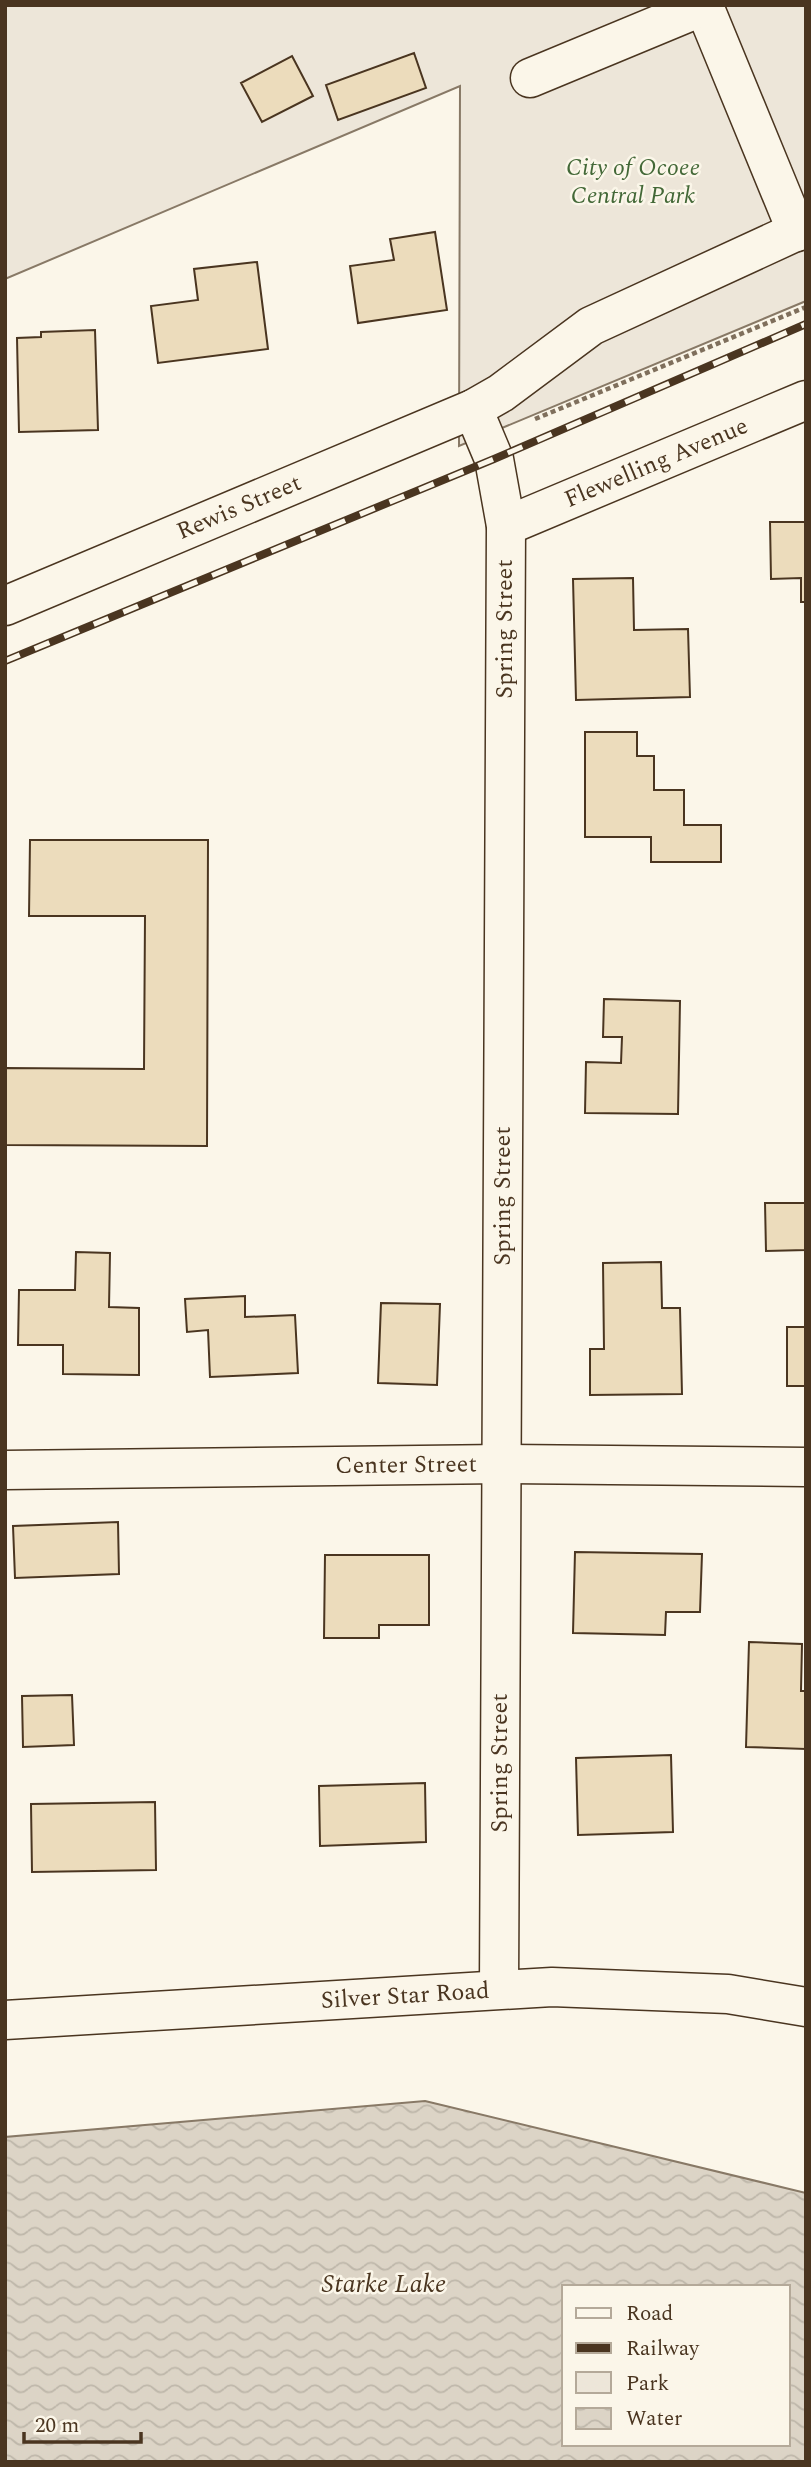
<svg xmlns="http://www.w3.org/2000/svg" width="811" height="2467" viewBox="0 0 811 2467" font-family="Spectral,serif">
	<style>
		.park { fill: #ede6d9; stroke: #887966; stroke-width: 2 }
		.water { fill: url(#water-waves); stroke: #887966; stroke-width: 2; fill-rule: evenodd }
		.building { fill: #ecdcbc; stroke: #4a3520; stroke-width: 2 }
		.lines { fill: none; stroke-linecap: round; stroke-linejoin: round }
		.minor-casing { stroke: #4a3520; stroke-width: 41 }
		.major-casing { stroke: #4a3520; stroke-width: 41 }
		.path { stroke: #7f6f5c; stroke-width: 4.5; stroke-dasharray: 5 3.5; stroke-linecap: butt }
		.minor { stroke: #fbf6e9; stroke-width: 38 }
		.major { stroke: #fbf6e9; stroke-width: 38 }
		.rail-casing { stroke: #4a3520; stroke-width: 8 }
		.rail { stroke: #fbf6e9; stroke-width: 5; stroke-dasharray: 16; stroke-linecap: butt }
		.labels { text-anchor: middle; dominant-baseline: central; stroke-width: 5; stroke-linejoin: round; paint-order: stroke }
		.park-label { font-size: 24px; font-style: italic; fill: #436837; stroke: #fbf6e9 }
		.street-label { font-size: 24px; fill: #4a3520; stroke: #fbf6e9 }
		.water-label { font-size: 26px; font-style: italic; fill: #4a3520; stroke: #fbf6e9 }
	</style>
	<defs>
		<pattern id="water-waves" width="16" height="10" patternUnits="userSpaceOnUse" patternTransform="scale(1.75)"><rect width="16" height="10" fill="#dcd4c6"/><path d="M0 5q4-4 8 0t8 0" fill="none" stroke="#beb7aa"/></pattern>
	</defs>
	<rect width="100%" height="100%" fill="#fbf6e9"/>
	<!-- park -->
	<path class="park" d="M 5,5 L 806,5 L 806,301 L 459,446 L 460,86 L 5,279 Z"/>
	<!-- water -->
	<path class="water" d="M 425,2101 L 806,2193 L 806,2462 L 5,2462 L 5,2137 ZM 564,2287 L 788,2287 L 788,2444 L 564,2444 Z"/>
	<!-- building -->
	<path class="building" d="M 414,53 L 426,88 L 338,120 L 326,85 Z
		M 292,56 L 313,96 L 262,122 L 241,83 Z
		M 435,232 L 447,310 L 358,323 L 350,266 L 394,260 L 390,239 Z
		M 257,262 L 268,349 L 158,363 L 151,306 L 198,300 L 194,269 Z
		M 95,330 L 98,430 L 19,432 L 17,338 L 41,337 L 41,332 Z
		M 770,522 L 806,522 L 806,602 L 801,602 L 801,578 L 771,579 Z
		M 633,578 L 634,630 L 688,629 L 690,697 L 576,700 L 573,579 Z
		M 585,732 L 637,732 L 637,756 L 654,756 L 654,790 L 684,790 L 684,825 L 721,825 L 721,862 L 651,862 L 651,837 L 585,837 Z
		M 30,840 L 208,840 L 207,1146 L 5,1145 L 5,1068 L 144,1069 L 145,916 L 29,916 Z
		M 604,999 L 680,1001 L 678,1114 L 585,1113 L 586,1062 L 621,1063 L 622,1037 L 603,1037 Z
		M 765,1203 L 806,1203 L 806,1250 L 766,1251 Z
		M 76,1252 L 110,1253 L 109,1307 L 139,1308 L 139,1375 L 63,1374 L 63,1345 L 18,1345 L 19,1290 L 75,1290 Z
		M 661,1262 L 662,1308 L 680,1308 L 682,1394 L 590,1395 L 590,1349 L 604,1349 L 603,1263 Z
		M 245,1296 L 245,1317 L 295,1315 L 298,1373 L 210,1377 L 208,1330 L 187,1332 L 185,1299 Z
		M 381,1303 L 440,1304 L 437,1385 L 378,1383 Z
		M 787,1327 L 806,1327 L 806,1386 L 787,1386 Z
		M 118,1522 L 119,1574 L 15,1578 L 13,1526 Z
		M 575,1552 L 702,1554 L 700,1612 L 666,1612 L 665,1635 L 573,1633 Z
		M 325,1555 L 429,1555 L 429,1625 L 379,1625 L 379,1638 L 324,1638 Z
		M 749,1642 L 802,1644 L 801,1691 L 806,1691 L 806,1749 L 746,1747 Z
		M 72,1695 L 74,1745 L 23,1747 L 22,1696 Z
		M 671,1755 L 673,1832 L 578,1835 L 576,1758 Z
		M 425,1783 L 426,1842 L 320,1846 L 319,1786 Z
		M 155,1802 L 156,1870 L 32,1872 L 31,1804 Z"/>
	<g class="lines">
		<!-- minor casing -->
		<g class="minor-casing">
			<g id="minor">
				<path d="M 704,6 L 797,232"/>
				<path d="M 530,78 L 706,5"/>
				<path d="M 473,409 L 494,459 L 506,526 L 499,1989"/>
				<path id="s1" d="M 506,526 L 806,400"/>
				<path id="s2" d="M 5,606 L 473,409 L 501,393 L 591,326 L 806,227"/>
				<path id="s3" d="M 5,1470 L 502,1464 L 806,1467"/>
			</g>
		</g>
		<!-- major casing -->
		<g class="major-casing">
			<g id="major">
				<path id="s4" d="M 5,2020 L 552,1987 L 728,1994 L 806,2007"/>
			</g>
		</g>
		<!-- path -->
		<path class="path" d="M 535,419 L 806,307"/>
		<!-- minor -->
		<use href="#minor" class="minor"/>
		<!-- major -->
		<use href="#major" class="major"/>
		<!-- rail casing -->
		<g class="rail-casing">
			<path id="rail" d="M 5,661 L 494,459 L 806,324"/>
		</g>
		<!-- rail -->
		<use href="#rail" class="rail"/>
	</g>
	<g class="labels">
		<!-- park labels -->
		<g class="park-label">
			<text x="633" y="168">City of Ocoee<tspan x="633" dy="28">Central Park</tspan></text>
		</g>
		<!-- street labels -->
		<g class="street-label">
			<text stroke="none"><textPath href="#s1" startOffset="163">Flewelling Avenue</textPath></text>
			<text stroke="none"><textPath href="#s2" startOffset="254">Rewis Street</textPath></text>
			<text transform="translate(505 629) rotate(-90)">Spring Street</text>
			<text transform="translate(503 1196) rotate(-90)">Spring Street</text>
			<text stroke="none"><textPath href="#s3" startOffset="401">Center Street</textPath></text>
			<text transform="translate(500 1763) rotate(-90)">Spring Street</text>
			<text stroke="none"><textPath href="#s4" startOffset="401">Silver Star Road</textPath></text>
		</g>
		<!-- water labels -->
		<g class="water-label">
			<text x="384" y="2284">Starke Lake</text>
		</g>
	</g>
	<!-- border -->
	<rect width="811" height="2467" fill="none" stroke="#4a3520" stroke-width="14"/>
	<!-- legend -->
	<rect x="562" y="2285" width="228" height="161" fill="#fbf6e9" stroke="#b4a999" stroke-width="2"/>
	<rect x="576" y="2308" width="35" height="10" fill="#fbf6e9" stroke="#b4a999" stroke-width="2"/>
	<text x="626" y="2320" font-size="21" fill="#4a3520">Road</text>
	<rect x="576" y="2343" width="35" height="10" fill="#4a3520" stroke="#b4a999" stroke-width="2"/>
	<text x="626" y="2355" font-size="21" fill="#4a3520">Railway</text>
	<rect x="576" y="2372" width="35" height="21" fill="#ede6d9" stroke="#b4a999" stroke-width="2"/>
	<text x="626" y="2390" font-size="21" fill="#4a3520">Park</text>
	<rect x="576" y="2408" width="35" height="21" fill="url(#water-waves)" stroke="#b4a999" stroke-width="2"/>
	<text x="626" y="2425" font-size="21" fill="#4a3520">Water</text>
	<!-- scale -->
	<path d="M24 2432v10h117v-10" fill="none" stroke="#4a3520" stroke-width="3.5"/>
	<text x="35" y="2432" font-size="21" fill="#4a3520" stroke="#fbf6e9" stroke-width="5" paint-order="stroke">20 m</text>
</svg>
